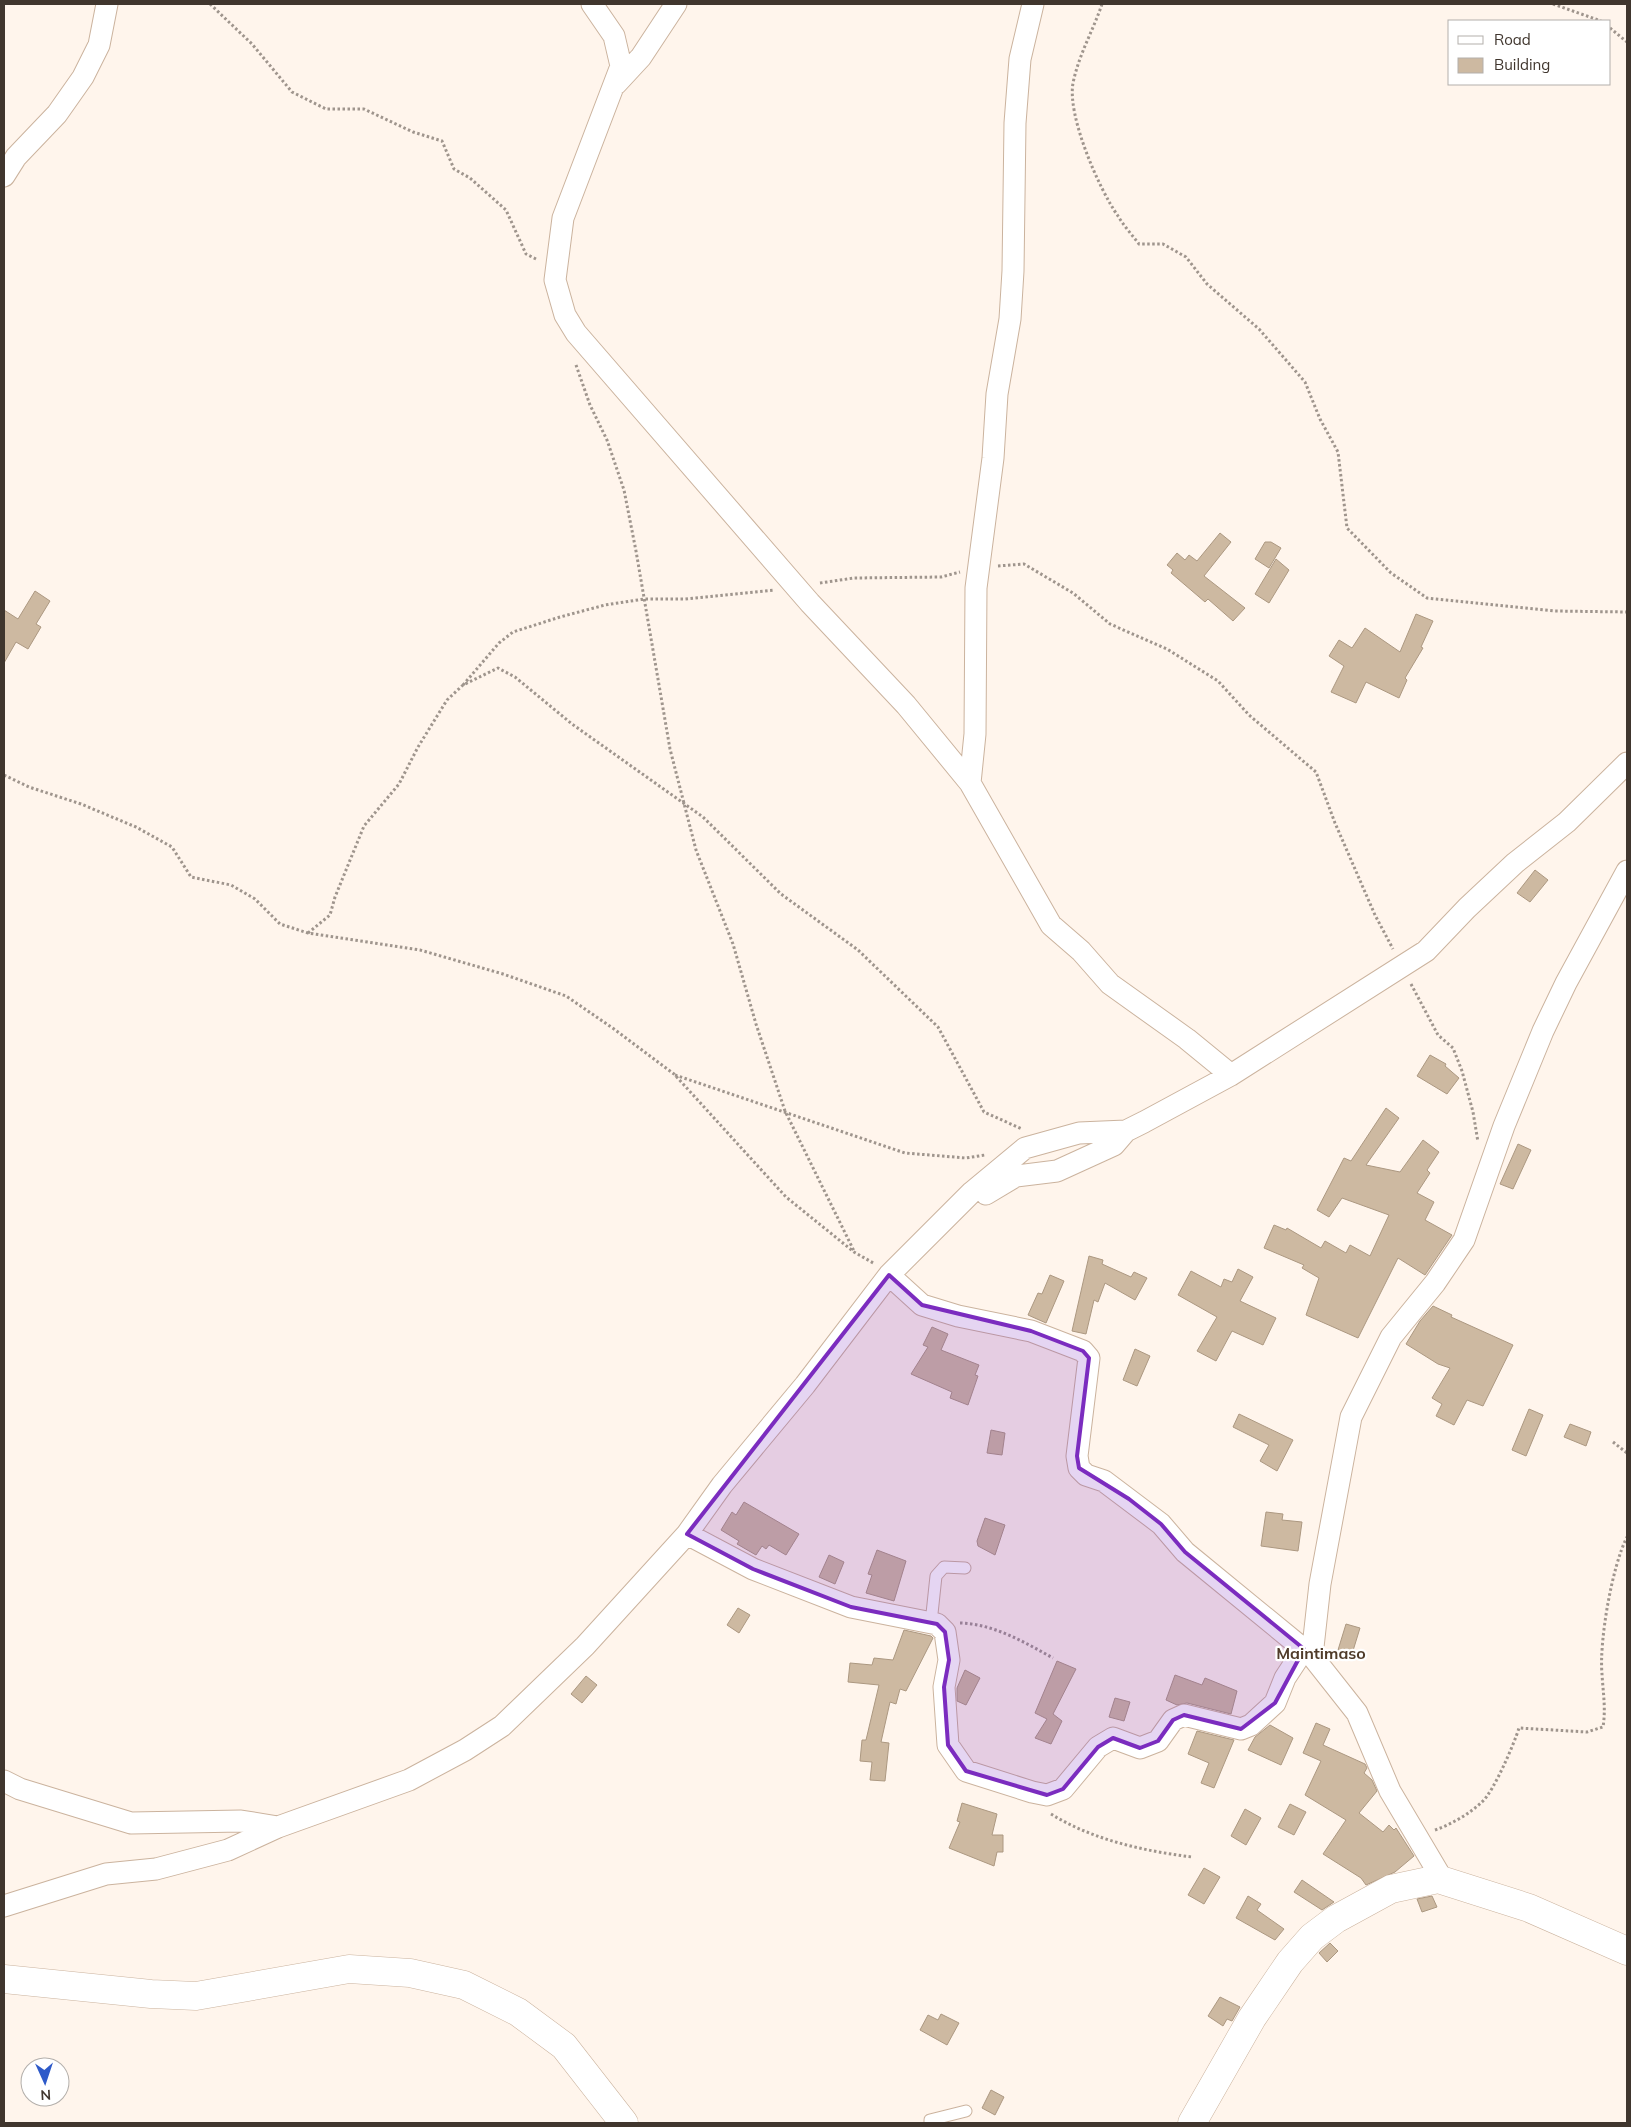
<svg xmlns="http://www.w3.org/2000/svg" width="1631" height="2127" viewBox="0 0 1631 2127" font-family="Mulish,sans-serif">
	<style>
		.building { fill: #cdb9a1; stroke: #ac9881 }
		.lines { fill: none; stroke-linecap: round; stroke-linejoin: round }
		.lane-casing { stroke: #cbb39e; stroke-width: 13 }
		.street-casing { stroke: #cbb39e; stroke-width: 23 }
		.secondary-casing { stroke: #cbb39e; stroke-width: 29 }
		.path { stroke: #9f958d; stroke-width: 3; stroke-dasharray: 2.5 2.5; stroke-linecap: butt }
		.lane { stroke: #fff; stroke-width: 11 }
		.street { stroke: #fff; stroke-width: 21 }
		.secondary { stroke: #fff; stroke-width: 28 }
		.marked { fill: #7b2cbf; fill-opacity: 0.2; stroke: #7b2cbf; stroke-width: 4; stroke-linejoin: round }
		.labels { text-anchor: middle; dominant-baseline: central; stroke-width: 4.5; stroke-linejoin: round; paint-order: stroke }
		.quarter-label { font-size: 16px; font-weight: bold; fill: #503c2a; stroke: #fff }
	</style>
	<rect width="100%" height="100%" fill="#fff5ec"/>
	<!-- building -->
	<path class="building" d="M 1220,533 L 1231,542 L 1204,576 L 1245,608 L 1233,621 L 1208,599 L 1205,602 L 1171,573 L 1173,570 L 1167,565 L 1177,553 L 1185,560 L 1189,555 L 1197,561 Z
		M 1265,542 L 1271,542 L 1281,548 L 1269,568 L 1255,559 Z
		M 1276,559 L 1289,570 L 1269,603 L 1255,594 Z
		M 35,591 L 50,601 L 36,624 L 41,627 L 28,649 L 16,642 L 4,663 L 4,610 L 18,619 Z
		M 1416,614 L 1433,621 L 1421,647 L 1423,648 L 1405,678 L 1407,680 L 1399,698 L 1366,682 L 1356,703 L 1331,692 L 1344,666 L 1329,656 L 1339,640 L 1352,648 L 1365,628 L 1400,652 Z
		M 1535,870 L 1548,880 L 1530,902 L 1517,893 Z
		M 1430,1055 L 1446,1064 L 1445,1066 L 1459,1078 L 1447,1094 L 1417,1076 Z
		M 1386,1108 L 1399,1118 L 1366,1165 L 1400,1172 L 1423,1140 L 1439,1152 L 1427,1170 L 1430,1173 L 1417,1193 L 1434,1202 L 1425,1220 L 1452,1235 L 1425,1275 L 1398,1258 L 1358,1338 L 1306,1315 L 1319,1278 L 1302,1268 L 1304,1265 L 1264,1248 L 1274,1225 L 1286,1230 L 1287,1228 L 1321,1248 L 1325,1241 L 1346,1253 L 1350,1245 L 1370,1256 L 1389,1215 L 1342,1198 L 1329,1217 L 1317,1210 L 1344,1158 L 1351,1161 Z
		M 1518,1144 L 1531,1150 L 1513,1189 L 1500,1184 Z
		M 1089,1256 L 1103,1260 L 1102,1264 L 1131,1277 L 1134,1272 L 1147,1278 L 1135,1300 L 1105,1283 L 1098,1302 L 1094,1300 L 1086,1334 L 1072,1331 Z
		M 1238,1269 L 1253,1277 L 1240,1301 L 1276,1318 L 1263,1345 L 1232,1331 L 1216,1361 L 1197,1351 L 1217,1317 L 1178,1295 L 1191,1271 L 1221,1287 L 1224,1279 L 1232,1282 Z
		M 1050,1275 L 1064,1281 L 1046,1323 L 1028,1315 L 1038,1293 L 1042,1294 Z
		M 1433,1306 L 1452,1315 L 1451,1317 L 1513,1345 L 1483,1406 L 1467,1400 L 1454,1425 L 1436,1416 L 1442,1404 L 1432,1398 L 1450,1368 L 1438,1364 L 1406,1344 L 1420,1321 Z
		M 932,1327 L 948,1334 L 941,1350 L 979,1365 L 975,1375 L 978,1376 L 968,1405 L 950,1398 L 952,1392 L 911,1374 L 928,1347 L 923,1345 Z
		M 1135,1349 L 1150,1356 L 1137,1386 L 1123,1380 Z
		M 1529,1409 L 1543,1415 L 1526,1456 L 1512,1450 Z
		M 1239,1414 L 1293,1440 L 1277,1471 L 1260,1461 L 1269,1445 L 1233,1427 Z
		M 1570,1424 L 1591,1432 L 1586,1446 L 1564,1437 Z
		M 991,1430 L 1005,1433 L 1002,1455 L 987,1453 Z
		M 744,1502 L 799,1534 L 786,1555 L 769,1545 L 766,1549 L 762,1546 L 756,1555 L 737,1544 L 739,1541 L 721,1530 L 732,1512 L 736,1515 Z
		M 1266,1512 L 1283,1514 L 1282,1520 L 1302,1522 L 1298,1551 L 1261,1546 Z
		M 985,1518 L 1005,1525 L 995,1555 L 978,1546 L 977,1541 Z
		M 877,1550 L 906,1561 L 894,1601 L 866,1593 L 872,1575 L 868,1574 Z
		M 829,1555 L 844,1562 L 835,1584 L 819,1577 Z
		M 738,1608 L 750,1615 L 739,1633 L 727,1625 Z
		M 1346,1624 L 1360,1628 L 1352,1654 L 1338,1650 Z
		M 904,1630 L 931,1636 L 933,1638 L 906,1691 L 900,1689 L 896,1704 L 890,1702 L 881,1742 L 889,1743 L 885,1781 L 870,1780 L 872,1762 L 860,1761 L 862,1740 L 866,1740 L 879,1685 L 848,1682 L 850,1663 L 872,1665 L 874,1658 L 893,1660 Z
		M 1057,1661 L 1076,1669 L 1053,1714 L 1062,1721 L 1051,1744 L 1035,1738 L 1047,1719 L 1035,1713 Z
		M 965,1670 L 980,1678 L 966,1705 L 957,1701 L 957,1688 Z
		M 1175,1675 L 1202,1685 L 1205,1678 L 1237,1691 L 1231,1714 L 1187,1703 L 1177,1705 L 1166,1700 Z
		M 586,1676 L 597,1685 L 582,1703 L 571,1694 Z
		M 1115,1698 L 1130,1702 L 1124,1721 L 1109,1717 Z
		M 1316,1723 L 1330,1729 L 1323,1745 L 1365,1764 L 1367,1768 L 1364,1773 L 1372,1780 L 1377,1791 L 1359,1813 L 1383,1832 L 1389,1825 L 1394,1830 L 1396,1828 L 1414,1856 L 1395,1872 L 1366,1885 L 1361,1878 L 1323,1854 L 1346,1820 L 1305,1795 L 1321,1761 L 1303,1753 Z
		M 1270,1725 L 1293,1738 L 1281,1765 L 1248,1750 L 1255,1737 Z
		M 1197,1731 L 1234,1740 L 1214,1788 L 1201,1783 L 1209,1763 L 1188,1754 Z
		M 962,1803 L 997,1814 L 992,1835 L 1003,1835 L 1003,1852 L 997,1852 L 994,1866 L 949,1848 L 960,1822 L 957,1821 Z
		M 1290,1804 L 1306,1812 L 1294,1835 L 1278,1827 Z
		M 1245,1809 L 1261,1818 L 1246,1845 L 1231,1836 Z
		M 1204,1868 L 1220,1877 L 1204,1904 L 1188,1895 Z
		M 1302,1880 L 1334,1902 L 1322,1910 L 1294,1892 Z
		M 1248,1896 L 1261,1904 L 1257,1910 L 1284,1929 L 1275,1940 L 1236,1918 Z
		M 1432,1896 L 1437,1907 L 1422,1912 L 1417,1899 Z
		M 1330,1943 L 1338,1951 L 1327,1962 L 1319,1953 Z
		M 1220,1997 L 1240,2007 L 1232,2021 L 1227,2019 L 1223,2026 L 1208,2016 Z
		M 941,2014 L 959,2023 L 947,2045 L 920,2030 L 928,2015 L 938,2020 Z
		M 991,2090 L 1004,2097 L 995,2115 L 982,2108 Z"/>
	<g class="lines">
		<!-- lane casing -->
		<g class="lane-casing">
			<path id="lane" d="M 931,1623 L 936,1576 L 944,1567 L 965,1568
				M 930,2123 L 930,2120 L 966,2111"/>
		</g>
		<!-- street casing -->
		<g class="street-casing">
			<path id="street" d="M 592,4 L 614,36 L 621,66 L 563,218 L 555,280 L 565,315 L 576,333 L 810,603 L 906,705 L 970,783
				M 1033,4 L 1020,59 L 1015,123 L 1013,271 L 1010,319 L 997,394 L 993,458 L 976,588 L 975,734 L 970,783 L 1051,925 L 1081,951 L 1110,984 L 1187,1039 L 1231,1075
				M 616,84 L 641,57 L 676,4
				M 4,176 L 16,157 L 57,114 L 83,77 L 99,45 L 107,4
				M 986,1194 L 1016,1176 L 1057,1171 L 1114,1145 L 1126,1131
				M 889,1275 L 922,1305 L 958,1316 L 1031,1331 L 1083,1351 L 1089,1358 L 1077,1456 L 1079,1468 L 1086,1475 L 1104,1481 L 1161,1524 L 1185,1552 L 1312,1656
				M 687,1534 L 753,1569 L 851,1607 L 937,1624 L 945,1632 L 949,1660 L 944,1687 L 948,1745 L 966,1771 L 1032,1792 L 1047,1795 L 1063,1789 L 1098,1747 L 1113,1738 L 1140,1748 L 1158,1741 L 1173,1720 L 1184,1715 L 1241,1729 L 1251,1725 L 1275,1703 L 1285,1678 L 1304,1649
				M 4,1781 L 20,1789 L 131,1823 L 241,1821 L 278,1827
				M 1438,1879 L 1438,1872 L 1390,1791 L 1357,1713 L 1312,1656 L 1320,1584 L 1351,1417 L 1391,1337 L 1435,1283 L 1464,1240 L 1504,1126 L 1543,1031 L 1566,983 L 1627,871
				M 4,1906 L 106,1874 L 156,1869 L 228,1850 L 278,1827 L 409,1780 L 465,1750 L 502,1726 L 585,1646 L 687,1534 L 722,1485 L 805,1385 L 889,1275 L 972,1192 L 1025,1148 L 1079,1133 L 1126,1131 L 1144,1122 L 1231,1075 L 1426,951 L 1467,908 L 1515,863 L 1567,822 L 1627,763"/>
		</g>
		<!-- secondary casing -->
		<g class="secondary-casing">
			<path id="secondary" d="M 4,1979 L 151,1994 L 196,1996 L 349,1969 L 410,1973 L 464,1985 L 518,2012 L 564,2046 L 624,2123
				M 1192,2123 L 1252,2018 L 1290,1962 L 1312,1937 L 1336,1919 L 1391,1889 L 1438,1879 L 1529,1908 L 1627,1951"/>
		</g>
		<!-- path -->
		<path class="path" d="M 210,4 L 252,44 L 292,92 L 326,109 L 364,109 L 413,132 L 442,141 L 454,169 L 470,178 L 506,210 L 526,254 L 538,260
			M 1102,4 C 1093,31 1079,54 1073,83 C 1067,116 1099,189 1118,216 C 1124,226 1132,235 1139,244 L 1163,244 L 1186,257 L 1207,284 L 1259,329 L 1305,382 L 1320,419 L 1338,452 L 1347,528 L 1391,573 L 1427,598 L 1555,611 L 1627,612
			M 1553,4 L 1601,21
			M 1610,28 L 1627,42
			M 576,365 L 590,405 L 607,440 L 624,490 L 636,551 L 670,749 L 696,850 L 733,944 L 756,1024 L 785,1111 L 854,1251
			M 998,566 L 1024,564 L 1073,593 L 1110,624 L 1167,649 L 1218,681 L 1249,715 L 1316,772 L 1335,823 L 1375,915 L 1393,949
			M 820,583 L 854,578 L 941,577 L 960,572
			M 463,685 L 499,643 L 513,632 L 560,617 L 605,605 L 644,599 L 685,599 L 774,590
			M 4,775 L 29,787 L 81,804 L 136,827 L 172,847 L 191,877 L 231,885 L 255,899 L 280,924 L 308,933 L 420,950 L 503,974 L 566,996 L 614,1029 L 674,1074 L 786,1197 L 854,1252 L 875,1264
			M 308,933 L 330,915 L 335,897 L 364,826 L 399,784 L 418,747 L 447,700 L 463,685 L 498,668 L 515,677 L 572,724 L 703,817 L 781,894 L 858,950 L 938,1027 L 984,1112 L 1022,1129
			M 1411,984 L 1438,1035 L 1453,1048 L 1462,1071 L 1473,1112 L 1478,1142
			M 675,1075 L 905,1153 L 966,1158 L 985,1155
			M 1613,1442 L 1627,1453
			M 960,1623 C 994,1624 1024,1642 1053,1658
			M 1051,1814 C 1093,1840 1144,1851 1192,1857
			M 1435,1830 C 1452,1824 1469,1814 1482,1802 C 1494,1791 1514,1744 1519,1728 L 1587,1732 L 1603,1727 C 1606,1709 1603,1692 1602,1674 C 1599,1642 1612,1566 1627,1537"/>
		<!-- lane -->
		<use href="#lane" class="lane"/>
		<!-- street -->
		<use href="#street" class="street"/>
		<!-- secondary -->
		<use href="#secondary" class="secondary"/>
	</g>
	<!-- marked area -->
	<path class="marked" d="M 889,1275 L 922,1305 L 1031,1331 L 1083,1351 L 1089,1358 L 1077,1456 L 1079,1468 L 1129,1499 L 1161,1524 L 1185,1552 L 1304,1649 L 1275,1703 L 1241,1729 L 1184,1715 L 1173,1720 L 1158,1741 L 1140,1748 L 1113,1738 L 1098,1747 L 1063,1789 L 1047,1795 L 966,1771 L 948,1745 L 944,1687 L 949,1660 L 945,1632 L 937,1624 L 851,1607 L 753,1569 L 687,1534 Z"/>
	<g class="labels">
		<!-- quarter labels -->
		<g class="quarter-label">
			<text x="1321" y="1653">Maintimaso</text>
		</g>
	</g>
	<!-- border -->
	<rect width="1631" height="2127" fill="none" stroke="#40362e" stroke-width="10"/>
	<!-- legend -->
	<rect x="1448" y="20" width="162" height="65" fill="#ffffff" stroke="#b3afab"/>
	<rect x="1458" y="36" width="25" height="8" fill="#ffffff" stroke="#b3afab"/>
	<text x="1494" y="45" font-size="15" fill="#40362e">Road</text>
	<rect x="1458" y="58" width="25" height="15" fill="#cdb9a1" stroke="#b3afab"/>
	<text x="1494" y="70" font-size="15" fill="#40362e">Building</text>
	<!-- north arrow -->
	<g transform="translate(45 2082) rotate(177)"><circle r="24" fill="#ffffff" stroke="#b3afab"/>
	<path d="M0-4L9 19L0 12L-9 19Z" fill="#2e5ac9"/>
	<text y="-8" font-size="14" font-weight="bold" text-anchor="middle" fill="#40362e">N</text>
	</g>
</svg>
